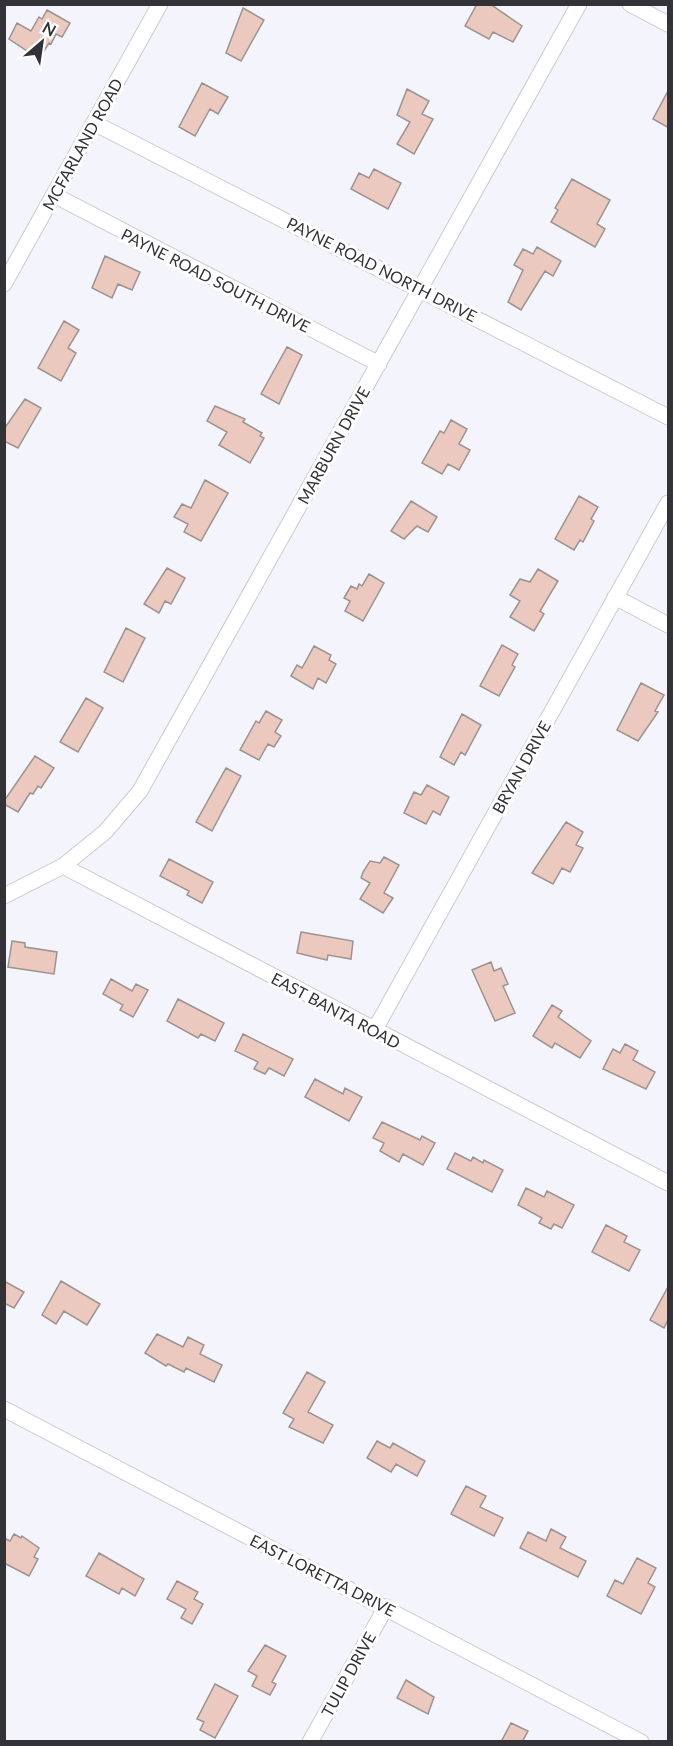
<svg xmlns="http://www.w3.org/2000/svg" width="673" height="1746" viewBox="0 0 673 1746" font-family="Lato,sans-serif">
	<style>
		.building { fill: #ebc9be; stroke: #9c9390; stroke-width: 1.5 }
		.lines { fill: none; stroke-linecap: round; stroke-linejoin: round }
		.minor-casing { stroke: #cacad2; stroke-width: 17 }
		.minor { stroke: #fff; stroke-width: 15 }
		.labels { text-anchor: middle; dominant-baseline: central; stroke-width: 6; stroke-linejoin: round; paint-order: stroke }
		.street-label { font-size: 16px; fill: #333337; stroke: #fff }
	</style>
	<rect width="100%" height="100%" fill="#f4f4fd"/>
	<!-- building -->
	<path class="building" d="M 477,4 L 490,4 L 522,26 L 513,42 L 493,32 L 489,39 L 465,26 Z
		M 243,8 L 264,20 L 241,61 L 226,53 Z
		M 47,10 L 70,23 L 62,37 L 56,34 L 51,44 L 49,43 L 39,59 L 9,39 L 17,23 L 31,31 L 39,17 L 42,19 Z
		M 202,83 L 228,97 L 218,114 L 210,109 L 195,136 L 179,127 Z
		M 407,89 L 429,101 L 422,114 L 433,119 L 414,154 L 397,144 L 410,122 L 397,115 Z
		M 669,89 L 669,128 L 653,119 Z
		M 374,169 L 401,183 L 388,209 L 351,189 L 359,173 L 369,178 Z
		M 572,179 L 610,200 L 597,224 L 605,229 L 595,247 L 551,222 L 558,210 L 555,208 Z
		M 537,247 L 561,261 L 553,276 L 545,271 L 521,310 L 508,302 L 523,270 L 514,265 L 523,249 L 533,254 Z
		M 105,256 L 140,272 L 132,290 L 118,284 L 112,298 L 92,288 Z
		M 64,321 L 79,330 L 68,348 L 76,353 L 61,381 L 38,368 Z
		M 287,347 L 302,355 L 279,404 L 261,394 Z
		M 25,399 L 41,408 L 18,448 L 4,441 L 4,429 Z
		M 215,406 L 245,419 L 243,422 L 262,433 L 260,436 L 264,438 L 250,463 L 219,445 L 227,432 L 207,421 Z
		M 451,420 L 467,429 L 459,444 L 470,450 L 459,470 L 448,464 L 442,474 L 422,463 L 440,431 L 444,433 Z
		M 205,480 L 228,493 L 201,541 L 184,532 L 188,524 L 174,517 L 182,504 L 191,508 Z
		M 579,496 L 598,507 L 591,519 L 594,521 L 583,542 L 580,540 L 574,550 L 555,539 Z
		M 411,501 L 437,517 L 428,532 L 417,526 L 404,539 L 391,531 Z
		M 167,568 L 185,578 L 171,604 L 165,601 L 159,613 L 144,604 Z
		M 538,569 L 558,581 L 540,611 L 544,614 L 534,631 L 510,617 L 520,601 L 510,595 L 520,579 L 530,582 Z
		M 369,574 L 384,583 L 363,621 L 345,611 L 350,601 L 344,598 L 351,586 L 357,589 L 359,584 L 362,586 Z
		M 126,628 L 145,638 L 123,682 L 104,672 Z
		M 502,645 L 518,654 L 512,665 L 515,667 L 499,696 L 480,686 Z
		M 314,646 L 331,655 L 329,660 L 336,664 L 326,683 L 318,678 L 313,689 L 291,676 L 297,665 L 302,668 Z
		M 641,683 L 664,695 L 655,711 L 658,712 L 638,741 L 617,730 Z
		M 86,698 L 103,708 L 78,752 L 60,742 Z
		M 266,711 L 282,720 L 275,732 L 281,736 L 274,747 L 268,744 L 259,760 L 240,750 L 256,721 L 259,723 Z
		M 462,714 L 481,725 L 465,755 L 461,752 L 454,765 L 440,757 Z
		M 35,756 L 54,768 L 41,788 L 38,786 L 33,794 L 30,793 L 18,812 L 4,804 L 4,801 Z
		M 226,768 L 241,776 L 212,831 L 196,822 Z
		M 427,785 L 449,797 L 440,815 L 433,811 L 426,824 L 404,813 L 414,792 L 421,795 Z
		M 566,822 L 583,832 L 576,845 L 583,848 L 570,872 L 562,868 L 553,884 L 532,873 Z
		M 384,857 L 399,865 L 384,893 L 393,898 L 383,913 L 360,899 L 370,883 L 361,878 L 363,872 L 370,861 L 380,863 Z
		M 169,859 L 213,882 L 202,903 L 187,895 L 189,891 L 160,876 Z
		M 301,932 L 353,941 L 351,959 L 328,955 L 327,960 L 297,953 Z
		M 12,941 L 25,943 L 25,947 L 57,952 L 54,974 L 8,967 Z
		M 491,962 L 494,971 L 501,968 L 508,984 L 503,986 L 515,1013 L 495,1021 L 472,970 Z
		M 111,979 L 132,991 L 136,984 L 148,990 L 133,1017 L 120,1010 L 123,1005 L 103,994 Z
		M 178,999 L 224,1023 L 215,1041 L 201,1034 L 198,1038 L 167,1021 Z
		M 552,1005 L 562,1011 L 558,1017 L 591,1041 L 580,1058 L 555,1043 L 552,1048 L 533,1036 Z
		M 243,1034 L 293,1059 L 284,1076 L 269,1068 L 265,1074 L 254,1069 L 258,1062 L 235,1051 Z
		M 625,1044 L 638,1051 L 633,1060 L 655,1072 L 646,1089 L 603,1069 L 613,1049 L 620,1053 Z
		M 315,1079 L 343,1094 L 345,1088 L 362,1097 L 349,1121 L 305,1097 Z
		M 382,1122 L 420,1140 L 422,1136 L 435,1143 L 423,1165 L 403,1154 L 399,1162 L 380,1151 L 384,1143 L 373,1138 Z
		M 455,1153 L 471,1161 L 473,1157 L 483,1163 L 484,1160 L 503,1170 L 492,1192 L 447,1169 Z
		M 526,1188 L 544,1197 L 547,1191 L 574,1205 L 562,1228 L 554,1224 L 551,1229 L 539,1223 L 542,1218 L 518,1205 Z
		M 606,1225 L 627,1236 L 624,1242 L 640,1250 L 629,1271 L 592,1252 Z
		M 4,1281 L 24,1292 L 14,1308 L 4,1303 Z
		M 61,1281 L 100,1304 L 87,1325 L 64,1311 L 56,1324 L 42,1315 Z
		M 669,1285 L 669,1318 L 664,1328 L 650,1320 Z
		M 157,1334 L 183,1347 L 188,1337 L 204,1345 L 200,1354 L 222,1365 L 214,1382 L 186,1368 L 184,1372 L 168,1364 L 166,1366 L 145,1353 Z
		M 307,1372 L 325,1382 L 308,1412 L 333,1425 L 323,1443 L 289,1427 L 294,1419 L 283,1413 Z
		M 377,1441 L 390,1448 L 393,1443 L 425,1461 L 417,1476 L 396,1464 L 391,1472 L 367,1458 Z
		M 466,1486 L 486,1496 L 480,1507 L 503,1518 L 494,1536 L 451,1514 Z
		M 551,1529 L 566,1537 L 560,1548 L 586,1561 L 578,1577 L 520,1548 L 528,1532 L 546,1541 Z
		M 14,1534 L 21,1538 L 22,1536 L 39,1548 L 34,1557 L 38,1559 L 29,1576 L 4,1563 L 4,1538 L 10,1541 Z
		M 99,1553 L 144,1579 L 135,1596 L 122,1588 L 119,1594 L 86,1576 Z
		M 637,1558 L 656,1568 L 648,1583 L 655,1587 L 641,1614 L 607,1596 L 615,1580 L 623,1584 Z
		M 177,1581 L 198,1592 L 194,1599 L 203,1604 L 192,1624 L 181,1618 L 186,1609 L 167,1599 Z
		M 265,1645 L 286,1656 L 272,1682 L 276,1684 L 270,1695 L 252,1686 L 257,1676 L 248,1671 Z
		M 406,1680 L 434,1697 L 428,1714 L 397,1698 Z
		M 215,1684 L 238,1696 L 215,1738 L 200,1730 L 204,1722 L 197,1719 Z
		M 511,1723 L 528,1731 L 522,1742 L 501,1742 Z"/>
	<g class="lines">
		<!-- minor casing -->
		<g class="minor-casing">
			<path id="minor" d="M 630,4 L 668,24
				M 94,123 L 668,417
				M 54,195 L 379,364
				M 4,284 L 160,4
				M 615,597 L 668,625
				M 63,866 L 105,832 L 140,791 L 579,4
				M 4,896 L 63,866 L 668,1183
				M 374,1031 L 668,503
				M 4,1409 L 641,1742
				M 310,1742 L 386,1607"/>
		</g>
		<!-- minor -->
		<use href="#minor" class="minor"/>
	</g>
	<g class="labels">
		<!-- street labels -->
		<g class="street-label">
			<text transform="translate(82 144) rotate(-61)">MCFARLAND ROAD</text>
			<text transform="translate(382 269) rotate(27)">PAYNE ROAD NORTH DRIVE</text>
			<text transform="translate(216 280) rotate(27)">PAYNE ROAD SOUTH DRIVE</text>
			<text transform="translate(333 445) rotate(-61)">MARBURN DRIVE</text>
			<text transform="translate(521 767) rotate(-61)">BRYAN DRIVE</text>
			<text transform="translate(336 1010) rotate(28)">EAST BANTA ROAD</text>
			<text transform="translate(323 1575) rotate(27)">EAST LORETTA DRIVE</text>
			<text transform="translate(348 1674) rotate(-61)">TULIP DRIVE</text>
		</g>
	</g>
	<!-- border -->
	<rect width="673" height="1746" fill="none" stroke="#333337" stroke-width="12"/>
	<!-- north arrow -->
	<g transform="translate(42 42) rotate(29)" stroke="#ffffff" stroke-width="4.5" paint-order="stroke">
	<path d="M0-4.5L10 22L0 15L-10 22Z" fill="#333337"/>
	<text y="-9" font-size="16" font-weight="bold" text-anchor="middle" fill="#333337">N</text>
	</g>
</svg>
